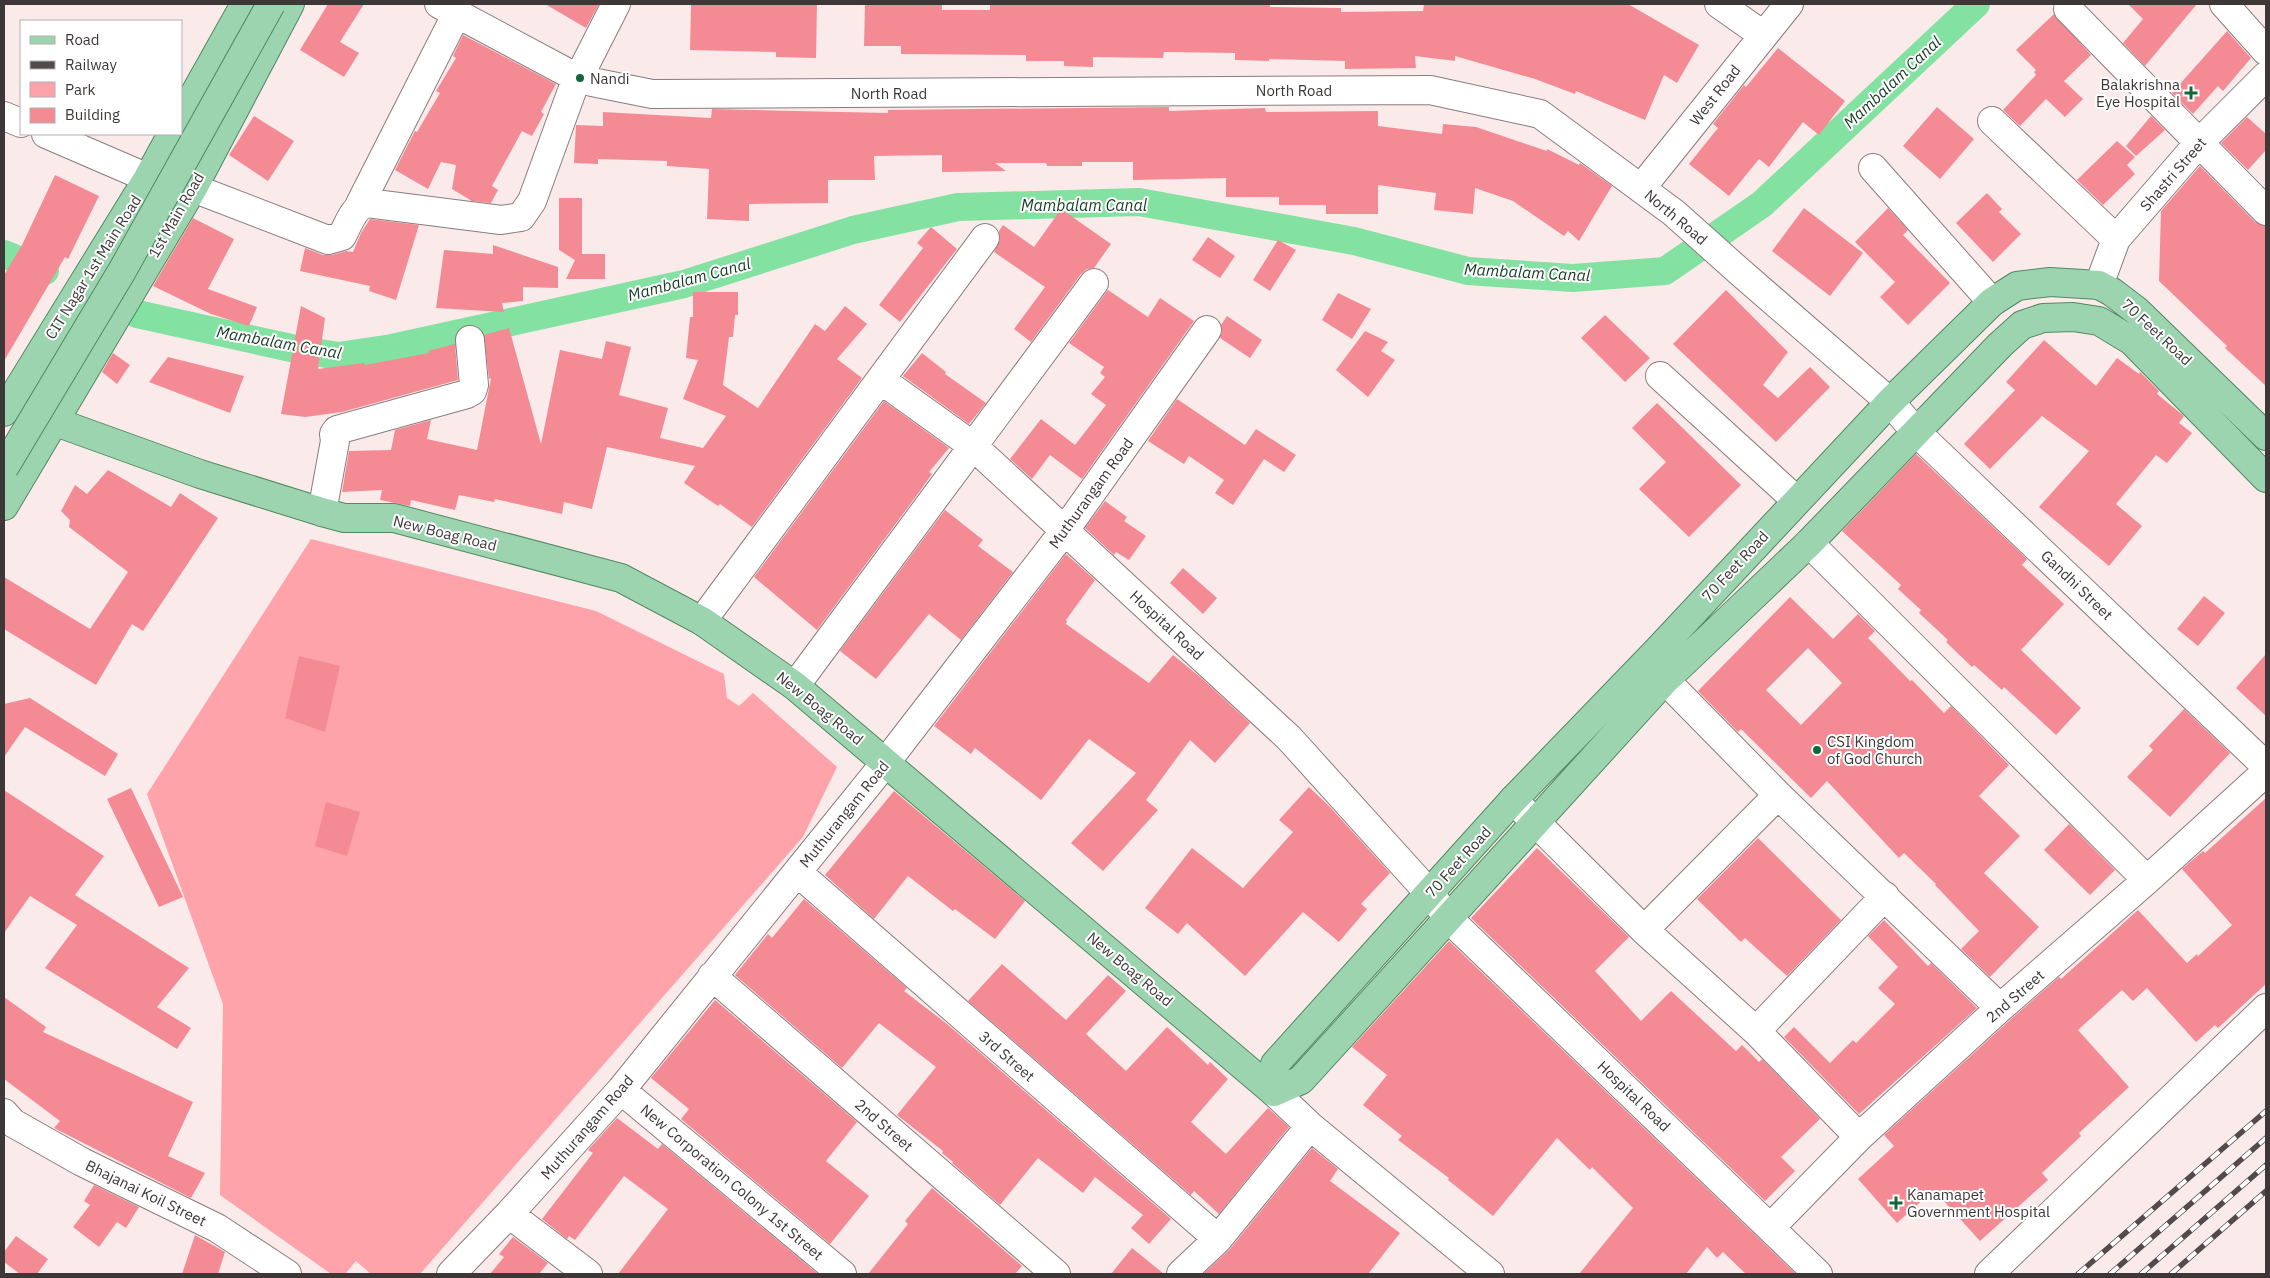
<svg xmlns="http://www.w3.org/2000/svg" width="2270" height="1278" viewBox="0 0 2270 1278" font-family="'IBM Plex Sans',sans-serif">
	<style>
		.green { fill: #fda3a9 }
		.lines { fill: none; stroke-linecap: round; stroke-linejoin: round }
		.canal { stroke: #83e1a1; stroke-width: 28 }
		.building { fill: #f48b94; fill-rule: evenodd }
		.minor-casing { stroke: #8b7c7d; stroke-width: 30 }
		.major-casing { stroke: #508a63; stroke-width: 30 }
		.minor { stroke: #fff; stroke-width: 28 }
		.major { stroke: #9cd4af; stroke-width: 28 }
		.rail-casing { stroke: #534b4b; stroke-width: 5.5 }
		.rail { stroke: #fff; stroke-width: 4; stroke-dasharray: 11; stroke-linecap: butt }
		.major-bridge-casing { stroke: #508a63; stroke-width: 30; stroke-linecap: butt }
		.major-bridge { stroke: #9cd4af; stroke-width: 28 }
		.poi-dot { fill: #136738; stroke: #fff; stroke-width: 2 }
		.labels { text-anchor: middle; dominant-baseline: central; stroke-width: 4; stroke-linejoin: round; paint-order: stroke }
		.poi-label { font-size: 15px; fill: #3e3737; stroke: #fff; text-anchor: start }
		.street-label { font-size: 15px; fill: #3e3737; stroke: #fff }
		.water-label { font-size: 16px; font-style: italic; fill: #153c23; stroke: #fff }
	</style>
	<rect width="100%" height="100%" fill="#fbeaea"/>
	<!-- green -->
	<path class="green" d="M 311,539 L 596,611 L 724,674 L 727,698 L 739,706 L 753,693 L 837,767 L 803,837 L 420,1274 L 371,1274 L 356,1261 L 345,1274 L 331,1274 L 220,1195 L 223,1004 L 147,794 Z"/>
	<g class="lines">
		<!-- canal -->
		<path class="canal" d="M 4,254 L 45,271
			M 137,314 L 291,348 L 338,356 L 392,348 L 684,284 L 853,230 L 958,207 L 1139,202 L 1354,241 L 1468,271 L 1573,278 L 1665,271 L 1762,204 L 1976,4"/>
	</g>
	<!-- building -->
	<path class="building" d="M 328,4 L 364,4 L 340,42 L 359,53 L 344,77 L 300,50 Z
		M 545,4 L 599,4 L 586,28 Z
		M 691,4 L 817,4 L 816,58 L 776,57 L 776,52 L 690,50 Z
		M 865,4 L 942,4 L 942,10 L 990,10 L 990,4 L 1130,5 L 1131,4 L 1270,4 L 1270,7 L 1341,8 L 1341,12 L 1423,11 L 1424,4 L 1628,4 L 1699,45 L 1677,83 L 1664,75 L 1645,120 L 1576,91 L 1575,94 L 1535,79 L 1455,56 L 1455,61 L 1415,56 L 1416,68 L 1345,69 L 1345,61 L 1269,59 L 1269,61 L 1235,60 L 1235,53 L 1164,52 L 1163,58 L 1093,57 L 1093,67 L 1064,66 L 1064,61 L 1026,61 L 1026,55 L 901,54 L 901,46 L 864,46 Z
		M 2128,4 L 2197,4 L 2145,66 L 2123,43 L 2143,19 Z
		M 2054,14 L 2091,55 L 2064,81 L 2083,99 L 2065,117 L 2046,99 L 2020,126 L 2003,110 L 2036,75 L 2034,72 L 2036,70 L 2016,50 Z
		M 2227,31 L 2251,58 L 2223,91 L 2218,86 L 2193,114 L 2172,93 Z
		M 463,35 L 556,84 L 541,112 L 544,114 L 532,136 L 522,131 L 492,186 L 498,190 L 491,203 L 472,201 L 452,189 L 456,165 L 441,162 L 428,189 L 395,170 L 415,131 L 417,132 L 440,93 L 436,91 L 456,58 L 453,56 Z
		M 1778,48 L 1845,101 L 1819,135 L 1803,122 L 1769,167 L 1759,159 L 1729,196 L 1689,164 L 1718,128 L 1713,124 L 1744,85 L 1746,87 Z
		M 1169,107 L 1169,111 L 1265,108 L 1266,112 L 1378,111 L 1378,126 L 1442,134 L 1443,124 L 1476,127 L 1547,151 L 1547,149 L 1579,165 L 1580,163 L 1612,186 L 1579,241 L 1568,231 L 1564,236 L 1513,201 L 1475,188 L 1473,214 L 1434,210 L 1436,193 L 1378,185 L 1378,214 L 1326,214 L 1326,205 L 1279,205 L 1279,197 L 1226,197 L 1226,178 L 1133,180 L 1133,162 L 1082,162 L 1082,166 L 1047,166 L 1046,163 L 995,163 L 1006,171 L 942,172 L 942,155 L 874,156 L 875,180 L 828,180 L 828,203 L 749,204 L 749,221 L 707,219 L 709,169 L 667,166 L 667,161 L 598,159 L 598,164 L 574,163 L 576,125 L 603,126 L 603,112 L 711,118 L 712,109 L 888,113 L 888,110 Z
		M 1937,107 L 1974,139 L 1940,179 L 1903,146 Z
		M 254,116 L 294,141 L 268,181 L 229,155 Z
		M 2151,116 L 2165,130 L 2136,156 L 2126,146 Z
		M 2247,117 L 2266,134 L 2266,150 L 2248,170 L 2221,143 Z
		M 2117,141 L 2135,157 L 2127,165 L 2135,174 L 2103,205 L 2077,180 Z
		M 2200,166 L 2255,222 L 2266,226 L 2266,386 L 2225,348 L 2227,346 L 2159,281 L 2161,211 Z
		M 55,175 L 99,196 L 68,259 L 65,257 L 4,361 L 4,275 L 22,245 Z
		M 1987,193 L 2002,209 L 1999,212 L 2021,234 L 1993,262 L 1956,223 Z
		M 559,198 L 582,198 L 582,254 L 605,254 L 605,279 L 566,279 L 575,260 L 559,250 Z
		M 1804,208 L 1863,253 L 1830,296 L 1772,251 Z
		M 1888,208 L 1908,230 L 1903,235 L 1950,283 L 1908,325 L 1880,297 L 1895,282 L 1855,242 Z
		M 1061,209 L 1111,244 L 1094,268 L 1087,269 L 1081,274 L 1031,342 L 1014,329 L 1045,287 L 994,252 L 1000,240 L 999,231 L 1003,225 L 1034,247 Z
		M 193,218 L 234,239 L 208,289 L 257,307 L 249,326 L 211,314 L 153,286 Z
		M 370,219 L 419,225 L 396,300 L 369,291 L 370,286 L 300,271 L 305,248 L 323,255 L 332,255 L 346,251 L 353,252 L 361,233 Z
		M 931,227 L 957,249 L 900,322 L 879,305 L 923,248 L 917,243 Z
		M 1208,237 L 1235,256 L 1220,278 L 1192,260 Z
		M 1278,240 L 1296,250 L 1270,291 L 1253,280 Z
		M 493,245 L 558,267 L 558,288 L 523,287 L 523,301 L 502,303 L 504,312 L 436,308 L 444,250 L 493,254 Z
		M 1108,290 L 1148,317 L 1160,298 L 1194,321 L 1082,479 L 1050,455 L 1032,479 L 1010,459 L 1041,419 L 1075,445 L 1106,405 L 1091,394 L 1105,377 L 1100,373 L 1104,367 L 1069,343 Z
		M 1726,290 L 1788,352 L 1763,385 L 1778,398 L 1810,367 L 1830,387 L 1776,442 L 1673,344 Z
		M 693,292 L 738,292 L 738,315 L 735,315 L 733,337 L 729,337 L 723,385 L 758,408 L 815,324 L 825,331 L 845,306 L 867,324 L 837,359 L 862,378 L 752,527 L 720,504 L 718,506 L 684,483 L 695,466 L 607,447 L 592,509 L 564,502 L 562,514 L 495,499 L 494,502 L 459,495 L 455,510 L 411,500 L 410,506 L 380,500 L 382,490 L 342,492 L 349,451 L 391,450 L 395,430 L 431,420 L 427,439 L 477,450 L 491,378 L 489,379 L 484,335 L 509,328 L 541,444 L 560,350 L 602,359 L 606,341 L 631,347 L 619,395 L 668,408 L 660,438 L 703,448 L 726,416 L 683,399 L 698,360 L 686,358 L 690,317 L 693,317 Z
		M 1338,293 L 1371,309 L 1352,339 L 1322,320 Z
		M 301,306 L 325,318 L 318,369 L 364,363 L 365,365 L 429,353 L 428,351 L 455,344 L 458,380 L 342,412 L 305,417 L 281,414 Z
		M 1605,315 L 1650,358 L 1625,382 L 1581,338 Z
		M 1227,316 L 1262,340 L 1250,358 L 1220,338 L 1222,332 L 1221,325 Z
		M 1365,331 L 1388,342 L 1381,351 L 1395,360 L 1368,397 L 1336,370 Z
		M 2044,340 L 2096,386 L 2117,358 L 2139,374 L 2140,372 L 2159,391 L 2157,394 L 2184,416 L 2179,423 L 2192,433 L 2167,463 L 2156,455 L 2116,504 L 2142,526 L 2109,566 L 2039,507 L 2089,451 L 2042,416 L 1990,469 L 1964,444 L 2015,390 L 2006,382 Z
		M 113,353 L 130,365 L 117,384 L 102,372 Z
		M 922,353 L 946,372 L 945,374 L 986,403 L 969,424 L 903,376 Z
		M 168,357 L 244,376 L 230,413 L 149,382 Z
		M 1177,399 L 1245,445 L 1256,429 L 1296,455 L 1284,472 L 1264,459 L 1233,505 L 1215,493 L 1224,480 L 1189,456 L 1184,464 L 1148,441 Z
		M 884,401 L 949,448 L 929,472 L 932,474 L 920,491 L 817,630 L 754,577 Z
		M 1657,403 L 1741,485 L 1689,537 L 1639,489 L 1666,462 L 1632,428 Z
		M 1916,454 L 2027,559 L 2022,565 L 2064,604 L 2021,650 L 2081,708 L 2056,735 L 2004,687 L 2002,690 L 1974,665 L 1972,667 L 1946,642 L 1948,640 L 1919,613 L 1921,610 L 1898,589 L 1901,585 L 1842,531 Z
		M 108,470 L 171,507 L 180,493 L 218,518 L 143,631 L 132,624 L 96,685 L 4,629 L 4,577 L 90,629 L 128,572 L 69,527 L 70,520 L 61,511 L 75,485 L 87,494 Z
		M 1105,501 L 1127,517 L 1124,521 L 1146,536 L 1129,560 L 1116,552 L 1114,555 L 1085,528 Z
		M 945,510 L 983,540 L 978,546 L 1013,572 L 961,640 L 929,614 L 876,679 L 840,651 Z
		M 1066,554 L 1095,580 L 1066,620 L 1067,621 L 1066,624 L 1149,683 L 1173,655 L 1199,676 L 1250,723 L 1215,763 L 1190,740 L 1146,800 L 1158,810 L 1103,871 L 1071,843 L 1136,773 L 1089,739 L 1041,800 L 975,748 L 971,754 L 934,726 Z
		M 1183,568 L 1217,598 L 1203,614 L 1170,583 Z
		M 2204,596 L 2225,613 L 2198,646 L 2177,629 Z
		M 1790,597 L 1833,639 L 1858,614 L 1875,631 L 1868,638 L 1910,681 L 1912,680 L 1944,713 L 1951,706 L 2009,765 L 1979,796 L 2020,836 L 1984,873 L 2039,927 L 1990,977 L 1961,949 L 1979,931 L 1935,885 L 1936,884 L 1904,853 L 1899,858 L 1827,781 L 1811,798 L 1741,729 L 1738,732 L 1698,691 ZM 1808,648 L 1842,683 L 1801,725 L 1766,690 Z
		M 2266,654 L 2266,716 L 2236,688 Z
		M 299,656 L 340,666 L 325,732 L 285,718 Z
		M 30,698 L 118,754 L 105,776 L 25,727 L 4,757 L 4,704 Z
		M 2184,709 L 2230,753 L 2170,817 L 2127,777 L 2153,750 L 2149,746 Z
		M 1309,787 L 1330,807 L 1390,873 L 1361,904 L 1367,909 L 1339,942 L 1303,912 L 1245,976 L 1187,923 L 1178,934 L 1145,908 L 1192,848 L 1243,888 L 1293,832 L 1279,820 Z
		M 131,788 L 183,897 L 159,907 L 107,799 Z
		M 4,790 L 104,856 L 75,895 L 189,968 L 157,1007 L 191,1028 L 177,1049 L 45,968 L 77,925 L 30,896 L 4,933 Z
		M 894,791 L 1025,901 L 995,939 L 955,909 L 953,911 L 908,876 L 874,919 L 825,875 Z
		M 2266,798 L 2266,984 L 2218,1028 L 2215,1025 L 2196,1042 L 2147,988 L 2133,1001 L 2122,990 L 2078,1030 L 2129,1087 L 2079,1133 L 2081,1136 L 2042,1173 L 2048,1180 L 1980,1241 L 1934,1190 L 1897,1223 L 1858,1179 L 1894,1146 L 1884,1135 L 2010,1020 L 2059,977 L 2061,979 L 2138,910 L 2187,963 L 2197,954 L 2198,956 L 2232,925 L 2182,869 L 2203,851 L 2205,853 Z
		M 326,802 L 360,812 L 347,856 L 315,846 Z
		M 2069,824 L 2115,870 L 2090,895 L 2044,850 Z
		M 1758,838 L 1841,920 L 1787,976 L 1745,938 L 1741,942 L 1697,899 Z
		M 1537,848 L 1629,937 L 1595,971 L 1641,1021 L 1671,991 L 1736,1051 L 1742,1045 L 1759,1062 L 1762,1059 L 1820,1119 L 1781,1157 L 1795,1171 L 1765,1201 L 1471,918 Z
		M 804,899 L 907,988 L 904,991 L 947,1024 L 1171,1219 L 1149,1244 L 1131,1228 L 1143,1215 L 1095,1177 L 1083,1193 L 1038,1158 L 1000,1205 L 952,1163 L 953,1162 L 942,1153 L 943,1151 L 897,1115 L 936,1067 L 879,1023 L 842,1068 L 735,975 L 768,934 L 772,938 Z
		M 1884,920 L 1928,966 L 1931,963 L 1977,1008 L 1859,1114 L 1784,1037 L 1794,1027 L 1830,1063 L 1853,1040 L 1856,1043 L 1895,1004 L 1878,988 L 1898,967 L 1868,936 Z
		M 1449,941 L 1796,1274 L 1746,1274 L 1723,1252 L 1717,1258 L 1707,1247 L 1686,1274 L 1579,1274 L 1633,1208 L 1592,1167 L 1590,1170 L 1557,1138 L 1493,1216 L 1448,1180 L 1449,1178 L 1398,1140 L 1402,1136 L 1363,1105 L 1387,1075 L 1352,1047 Z
		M 1002,964 L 1066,1020 L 1108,975 L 1126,991 L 1086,1034 L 1126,1071 L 1167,1027 L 1208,1065 L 1210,1062 L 1228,1079 L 1191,1122 L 1226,1154 L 1268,1108 L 1289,1127 L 1219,1214 L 1194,1191 L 1191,1195 L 968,1001 Z
		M 4,997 L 46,1027 L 43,1032 L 193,1102 L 168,1156 L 205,1173 L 191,1198 L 54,1128 L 60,1121 L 4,1079 Z
		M 715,1000 L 857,1122 L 826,1161 L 869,1196 L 830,1244 L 681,1119 L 689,1109 L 651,1078 Z
		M 617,1118 L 658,1149 L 662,1144 L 818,1274 L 618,1274 L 668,1209 L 624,1176 L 575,1240 L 569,1236 L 567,1239 L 542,1219 L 593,1153 L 588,1150 Z
		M 1312,1148 L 1338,1169 L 1330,1181 L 1400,1233 L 1368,1274 L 1203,1274 L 1230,1249 Z
		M 94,1185 L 139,1207 L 126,1228 L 117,1222 L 99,1247 L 73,1227 L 90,1205 L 84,1201 Z
		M 932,1188 L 1022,1266 L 1015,1274 L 868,1274 L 908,1224 L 905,1221 Z
		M 195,1235 L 225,1252 L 218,1274 L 182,1274 Z
		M 16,1236 L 48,1259 L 37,1274 L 20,1274 L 4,1262 L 4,1252 Z
		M 513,1237 L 548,1263 L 539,1274 L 490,1274 L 504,1257 L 499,1254 Z
		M 1132,1248 L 1164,1274 L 1111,1274 Z"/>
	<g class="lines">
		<!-- minor casing -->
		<g class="minor-casing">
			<path id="minor" d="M 439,4 L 568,73
				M 1719,4 L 1763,35
				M 2224,4 L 2266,51
				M 2068,9 L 2266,211
				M 585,65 L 616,4
				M 592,82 L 652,94 L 1430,90 L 1540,114 L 1674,213 L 1740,272 L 1890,402 L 1916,432 L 2266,766
				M 4,116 L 21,123
				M 1992,121 L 2116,239
				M 46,134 L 148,178
				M 1873,168 L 1992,302
				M 1642,187 L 1789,4
				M 193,188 L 328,240 L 342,236 C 348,225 354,206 367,203 L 501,220 L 521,217 L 532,201 L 573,88
				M 360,204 L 457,13
				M 2099,285 L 2116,239 L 2198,144 L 2266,76
				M 1660,376 L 1796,500
				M 881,380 L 973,446 L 1289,738 L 1430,894 L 1449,919 L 1818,1274
				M 322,512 L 335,441 L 334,434 L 337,430 L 467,394 L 472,391 L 474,385 L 470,340
				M 1809,543 L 2147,880
				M 702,621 L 985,238
				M 1665,680 L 1778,795 L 2000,1008
				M 795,686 L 1094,283
				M 1513,800 L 1644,930 L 1756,1031 L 1859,1137
				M 797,872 L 1218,1239
				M 1644,930 L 1778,795
				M 712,976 L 1056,1274
				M 1756,1031 L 1885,896
				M 621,1090 L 842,1274
				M 1274,1092 L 1310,1126 L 1490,1274
				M 4,1113 L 13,1123 L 82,1162 L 217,1228 L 287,1274
				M 509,1214 L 588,1274
				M 1771,1227 L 1859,1137 L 2000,1008 L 2147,880 L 2266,772
				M 451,1274 L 509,1214 L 621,1090 L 886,762 L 1065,530 L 1207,330
				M 1181,1274 L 1218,1239 L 1310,1126
				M 1989,1274 L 2266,1008"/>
		</g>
		<!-- major casing -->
		<g class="major-casing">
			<path id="major" d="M 181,118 L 245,4
				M 11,399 L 53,421 L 200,474 L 322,512 L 344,518 L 394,518 L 621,578 L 702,621 L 795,686 L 1274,1092
				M 4,412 L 148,178 L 172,134
				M 4,506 L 193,188 L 290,4
				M 1274,1092 L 1275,1064 L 1513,800 L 1657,651 L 1890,402 L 1992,302 L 2017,286 L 2050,282 L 2099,285 L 2112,292 L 2137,311 L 2266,436
				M 1274,1092 L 1301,1080 L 1665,680 L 1809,543 L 2000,345 L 2022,325 L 2043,318 L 2073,317 L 2099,321 L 2132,341 L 2266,478"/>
		</g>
		<!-- minor -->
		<use href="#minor" class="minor"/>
		<!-- major -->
		<use href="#major" class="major"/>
		<!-- rail casing -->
		<g class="rail-casing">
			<path id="rail" d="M 2078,1274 L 2266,1111
				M 2110,1274 L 2266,1138
				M 2141,1274 L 2266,1165
				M 2171,1274 L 2266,1191"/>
		</g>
		<!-- rail -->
		<use href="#rail" class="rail"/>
		<!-- major-bridge casing -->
		<g class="major-bridge-casing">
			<path id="major-bridge" d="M 4,468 L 122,271 L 271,4"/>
		</g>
		<!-- major-bridge -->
		<use href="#major-bridge" class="major-bridge"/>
	</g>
	<!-- markers -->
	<g class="poi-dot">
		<circle cx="580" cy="78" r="5"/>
		<path d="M2188.5 85.5h5v5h5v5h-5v5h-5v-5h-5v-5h5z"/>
		<circle cx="1817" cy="750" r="5"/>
		<path d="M1893.5 1195.5h5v5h5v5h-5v5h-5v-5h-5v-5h5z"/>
	</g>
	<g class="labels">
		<!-- poi labels -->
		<g class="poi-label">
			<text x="590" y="78">Nandi</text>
			<text x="2180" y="84" text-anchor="end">Balakrishna<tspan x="2180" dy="17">Eye Hospital</tspan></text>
			<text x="1827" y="741">CSI Kingdom<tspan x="1827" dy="17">of God Church</tspan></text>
			<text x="1907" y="1194">Kanamapet<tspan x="1907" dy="17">Government Hospital</tspan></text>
		</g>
		<!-- street labels -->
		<g class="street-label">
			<text x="1294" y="90">North Road</text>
			<text x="889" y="93">North Road</text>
			<text transform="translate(1715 95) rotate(-52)">West Road</text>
			<text transform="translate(2173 174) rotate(-49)">Shastri Street</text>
			<text transform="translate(176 215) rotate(-60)">1st Main Road</text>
			<text transform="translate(1676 217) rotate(40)">North Road</text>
			<text transform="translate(93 267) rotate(-58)">CIT Nagar 1st Main Road</text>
			<text transform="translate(2157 332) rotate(43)">70 Feet Road</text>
			<text transform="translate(1091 493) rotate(-54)">Muthurangam Road</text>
			<text transform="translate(445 533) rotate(14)">New Boag Road</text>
			<text transform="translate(1735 566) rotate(-47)">70 Feet Road</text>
			<text transform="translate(2077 585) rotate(44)">Gandhi Street</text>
			<text transform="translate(1167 625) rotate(43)">Hospital Road</text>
			<text transform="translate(820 708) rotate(39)">New Boag Road</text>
			<text transform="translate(844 814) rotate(-51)">Muthurangam Road</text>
			<text transform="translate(1458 862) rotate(-48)">70 Feet Road</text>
			<text transform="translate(1130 969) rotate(40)">New Boag Road</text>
			<text transform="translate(2015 996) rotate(-41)">2nd Street</text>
			<text transform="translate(1007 1056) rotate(41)">3rd Street</text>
			<text transform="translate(1634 1096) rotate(44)">Hospital Road</text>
			<text transform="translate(884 1125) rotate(41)">2nd Street</text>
			<text transform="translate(587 1127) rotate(-49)">Muthurangam Road</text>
			<text transform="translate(732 1182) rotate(40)">New Corporation Colony 1st Street</text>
			<text transform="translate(146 1193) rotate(26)">Bhajanai Koil Street</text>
		</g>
		<!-- water labels -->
		<g class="water-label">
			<text transform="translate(1892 82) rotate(-43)">Mambalam Canal</text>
			<text x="1084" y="205">Mambalam Canal</text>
			<text transform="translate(1527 272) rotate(3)">Mambalam Canal</text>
			<text transform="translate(689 279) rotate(-15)">Mambalam Canal</text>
			<text transform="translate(279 342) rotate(10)">Mambalam Canal</text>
		</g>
	</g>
	<!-- border -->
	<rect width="2270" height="1278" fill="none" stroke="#3e3737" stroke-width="10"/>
	<!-- legend -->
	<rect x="20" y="20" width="162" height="115" fill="#ffffff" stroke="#b2afaf"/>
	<rect x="30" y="36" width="25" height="8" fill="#9cd4af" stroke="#b2afaf"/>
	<text x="65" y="45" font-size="15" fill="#3e3737">Road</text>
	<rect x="30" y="61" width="25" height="8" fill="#534b4b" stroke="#b2afaf"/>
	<text x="65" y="70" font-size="15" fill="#3e3737">Railway</text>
	<rect x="30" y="82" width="25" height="15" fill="#fda3a9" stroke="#b2afaf"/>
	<text x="65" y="95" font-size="15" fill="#3e3737">Park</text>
	<rect x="30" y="108" width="25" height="15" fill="#f48b94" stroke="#b2afaf"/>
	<text x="65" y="120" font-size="15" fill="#3e3737">Building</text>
</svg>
